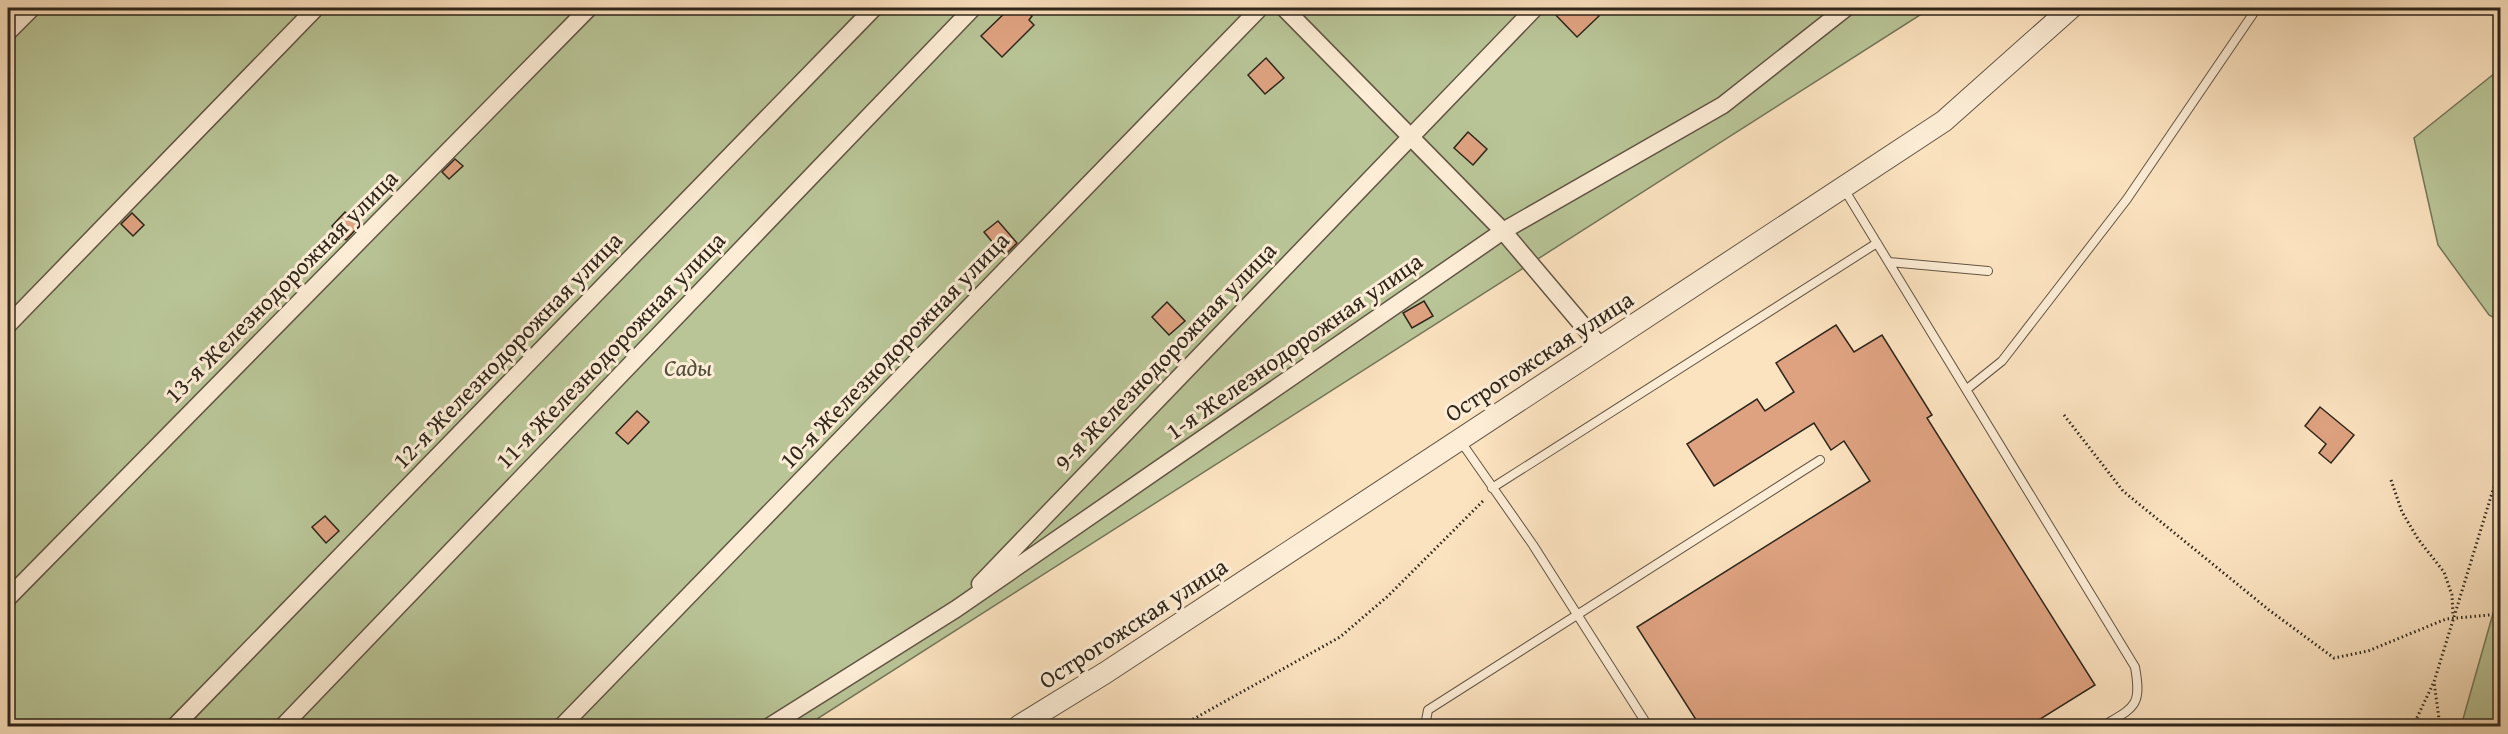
<svg xmlns="http://www.w3.org/2000/svg" width="2508" height="734" viewBox="0 0 2508 734" font-family="'Gentium Book Plus',serif">
	<style>
		.green { fill: #b9c597; stroke: #747659; stroke-width: 1.5 }
		.building { fill: #dea280; stroke: #2e261b; stroke-width: 1.5 }
		.lines { fill: none; stroke-linecap: round; stroke-linejoin: round }
		.service-casing { stroke: #625544; stroke-width: 10 }
		.minor-casing { stroke: #625544; stroke-width: 19 }
		.tertiary-casing { stroke: #625544; stroke-width: 23 }
		.path { stroke: #2e261b; stroke-width: 3; stroke-dasharray: 1.5 3; stroke-linecap: butt }
		.service { stroke: #fdedd6; stroke-width: 8 }
		.minor { stroke: #fdedd6; stroke-width: 16 }
		.tertiary { stroke: #fdedd6; stroke-width: 21 }
		.labels { text-anchor: middle; dominant-baseline: central; stroke-width: 6; stroke-linejoin: round; paint-order: stroke }
		.street-label { font-size: 24px; fill: #2e261b; stroke: #fdedd6 }
		.park-label { font-size: 24px; font-style: italic; fill: #514e3a; stroke: #fdedd6 }
	</style>
	<rect width="100%" height="100%" fill="#fce3c0"/>
	<filter id="stains"><feTurbulence type="fractalNoise" baseFrequency=".00333" numOctaves="4"/><feColorMatrix values="0 0 0 0 .2 0 0 0 0 .09 0 0 0 0 .02 0 0 0 .5 -.17"/></filter>
	<radialGradient id="worn" r=".72"><stop offset=".6" stop-color="#630" stop-opacity="0"/><stop offset="1" stop-color="#630" stop-opacity=".3"/></radialGradient>
	<!-- green -->
	<path class="green" d="M 8,8 L 1931,8 L 806,726 L 8,726 Z
		M 2500,69 L 2500,321 L 2489,315 L 2438,245 L 2414,138 Z
		M 2500,589 L 2500,726 L 2461,726 Z"/>
	<!-- building -->
	<path class="building" d="M 1010,8 L 1024,8 L 1032,16 L 1029,20 L 1034,25 L 1002,57 L 981,36 Z
		M 1549,8 L 1592,8 L 1599,16 L 1577,37 Z
		M 1266,58 L 1284,78 L 1265,94 L 1248,75 Z
		M 1468,132 L 1487,149 L 1473,165 L 1454,148 Z
		M 455,159 L 463,166 L 449,179 L 442,172 Z
		M 345,212 L 359,226 L 346,240 L 332,226 Z
		M 132,213 L 144,225 L 133,236 L 121,224 Z
		M 998,221 L 1017,243 L 1004,256 L 984,232 Z
		M 1424,301 L 1433,316 L 1412,328 L 1403,313 Z
		M 1167,302 L 1185,321 L 1169,335 L 1152,317 Z
		M 1836,325 L 1854,352 L 1882,335 L 1932,415 L 1927,418 L 2095,685 L 2029,726 L 1700,726 L 1637,627 L 1870,481 L 1844,441 L 1831,450 L 1814,423 L 1714,486 L 1687,444 L 1757,399 L 1765,411 L 1794,392 L 1776,363 Z
		M 2320,407 L 2354,435 L 2331,463 L 2319,453 L 2326,444 L 2305,426 Z
		M 637,411 L 649,422 L 628,444 L 616,433 Z
		M 325,516 L 339,531 L 326,543 L 312,527 Z"/>
	<g class="lines">
		<!-- service casing -->
		<g class="service-casing">
			<path id="service" d="M 1844,189 L 2135,667 C 2142,706 2135,707 2103,726
				M 1889,262 L 1988,271
				M 1967,389 L 2002,361 L 2127,199 L 2257,8
				M 1459,439 L 1533,545 L 1648,726
				M 1492,488 L 1877,243
				M 1425,726 L 1428,710 L 1820,460"/>
		</g>
		<!-- minor casing -->
		<g class="minor-casing">
			<path id="minor" d="M 1284,8 L 1503,231 L 1601,347
				M 8,32 L 32,8
				M 8,325 L 316,8
				M 980,584 L 1535,8
				M 8,598 L 589,8
				M 175,726 L 874,8
				M 283,726 L 973,8
				M 562,726 L 1260,8
				M 770,726 L 956,609 L 1503,231 L 1723,105 L 1846,8"/>
		</g>
		<!-- tertiary casing -->
		<g class="tertiary-casing">
			<path id="tertiary" d="M 1019,726 L 1105,673 L 1944,121 L 2071,8"/>
		</g>
		<!-- path -->
		<path class="path" d="M 2064,415 L 2123,491 L 2269,610 L 2334,658 L 2368,651 L 2446,619 L 2500,614
			M 2391,480 L 2402,512 L 2418,539 L 2444,572 L 2452,595 L 2453,615
			M 1181,726 L 1340,637 L 1388,596 L 1485,499
			M 2413,726 L 2433,684
			M 2440,726 L 2434,682 L 2500,467"/>
		<!-- service -->
		<use href="#service" class="service"/>
		<!-- minor -->
		<use href="#minor" class="minor"/>
		<!-- tertiary -->
		<use href="#tertiary" class="tertiary"/>
	</g>
	<g class="labels">
		<!-- street labels -->
		<g class="street-label">
			<text transform="translate(281 286) rotate(-45)">13-я Железнодорожная улица</text>
			<text transform="translate(1294 346) rotate(-35)">1-я Железнодорожная улица</text>
			<text transform="translate(507 350) rotate(-46)">12-я Железнодорожная улица</text>
			<text transform="translate(610 350) rotate(-46)">11-я Железнодорожная улица</text>
			<text transform="translate(894 350) rotate(-46)">10-я Железнодорожная улица</text>
			<text transform="translate(1165 356) rotate(-46)">9-я Железнодорожная улица</text>
			<text transform="translate(1539 356) rotate(-33)">Острогожская улица</text>
			<text transform="translate(1133 623) rotate(-33)">Острогожская улица</text>
		</g>
		<!-- park labels -->
		<g class="park-label">
			<text x="688" y="367">Сады</text>
		</g>
	</g>
	<!-- margin -->
	<rect width="2508" height="734" fill="none" stroke="#fce3c0" stroke-width="30"/>
	<rect x="9" y="9" width="2490" height="716" fill="none" stroke="#2e261b" stroke-width="3"/>
	<rect x="15" y="15" width="2478" height="704" fill="none" stroke="#2e261b" stroke-width="1.5"/>
	<rect width="100%" height="100%" filter="url(#stains)"/>
	<rect width="100%" height="100%" fill="url(#worn)"/>
</svg>
